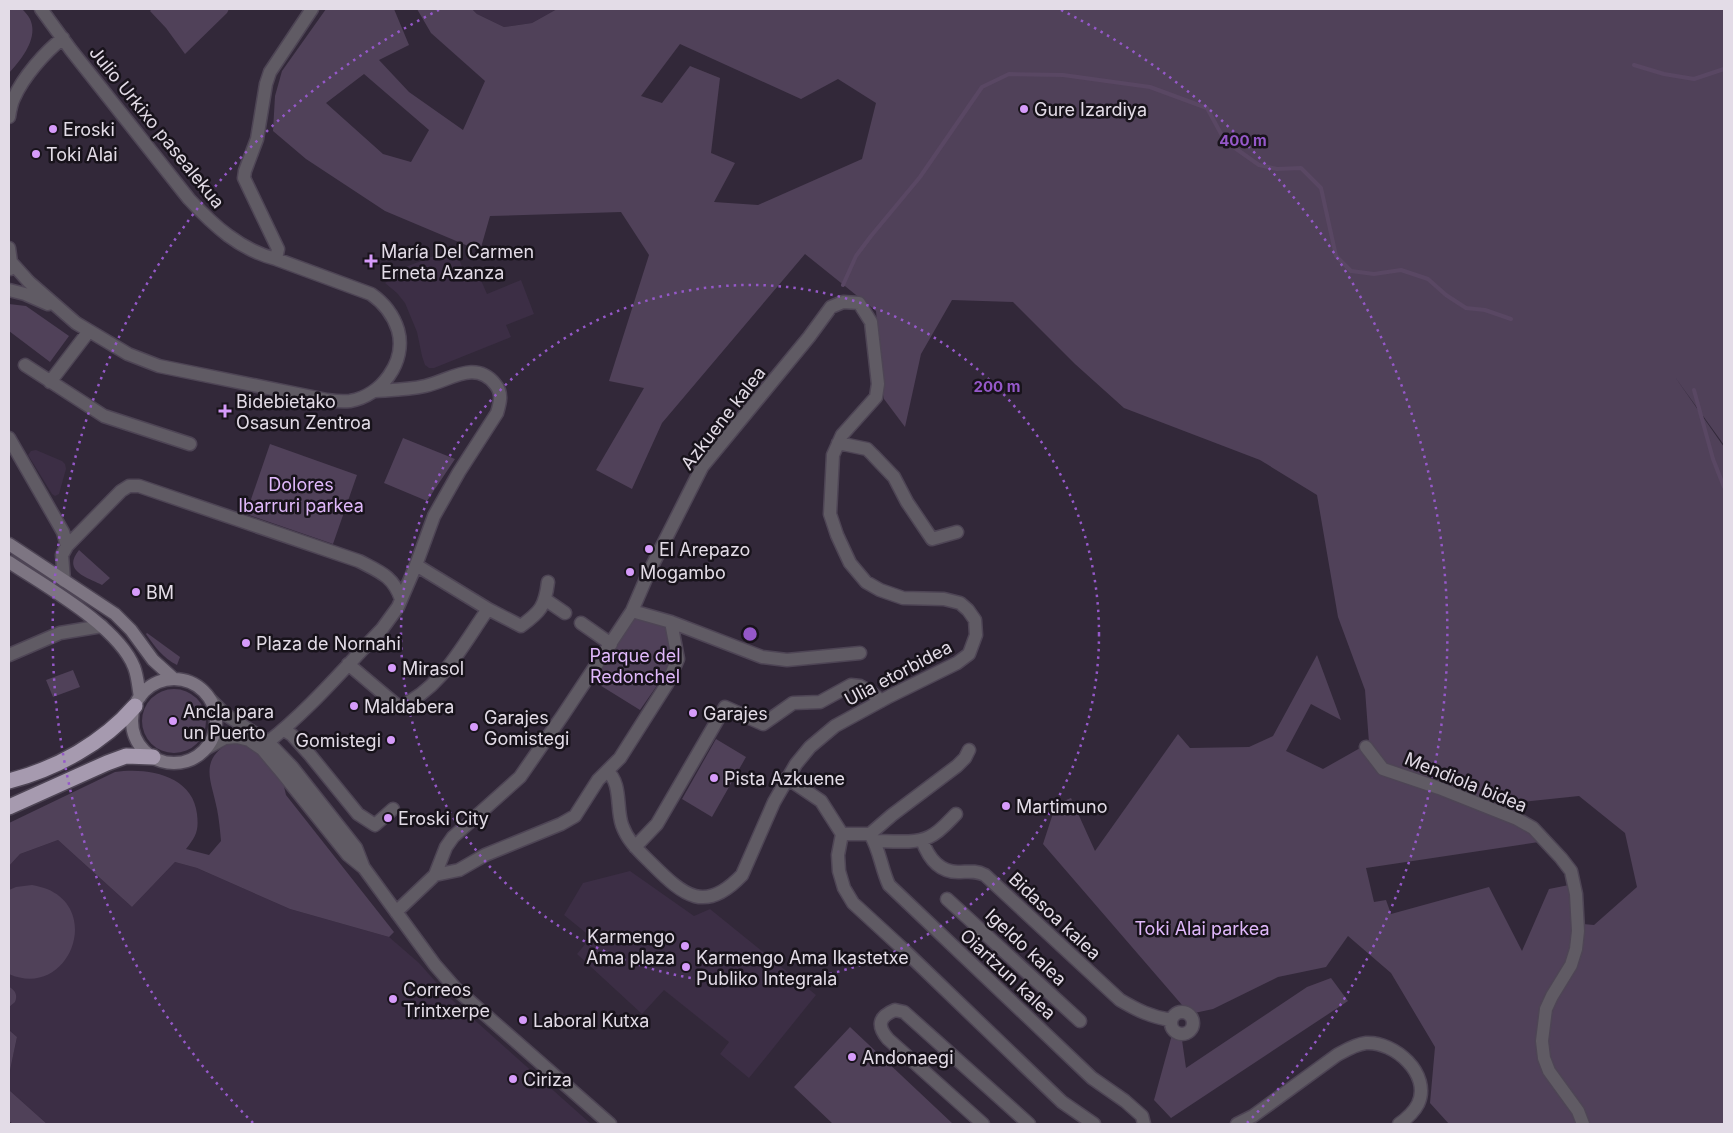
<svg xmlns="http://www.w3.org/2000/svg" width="1733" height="1133" viewBox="0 0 1733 1133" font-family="Inter,sans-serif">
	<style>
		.built { fill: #3c2e45 }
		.green { fill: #504159; fill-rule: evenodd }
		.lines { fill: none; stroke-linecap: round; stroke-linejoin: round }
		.stream { stroke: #594763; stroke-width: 4 }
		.street-casing { stroke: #4e4555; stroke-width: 15 }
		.secondary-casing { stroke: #4e4555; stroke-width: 15 }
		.highway-casing { stroke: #4e4555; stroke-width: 18 }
		.street { stroke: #605b64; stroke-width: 12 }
		.secondary { stroke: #7d7582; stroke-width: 12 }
		.highway { stroke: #a69aaf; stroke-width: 15 }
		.ring { fill: none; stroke: #9558c9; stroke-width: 2.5; stroke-dasharray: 2.5 5 }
		.poi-dot { fill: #d69bfa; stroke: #18131b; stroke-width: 2 }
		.labels { text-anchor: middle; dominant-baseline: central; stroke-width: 5; stroke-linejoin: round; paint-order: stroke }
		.poi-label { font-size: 18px; fill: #e3dce7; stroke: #18131b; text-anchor: start }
		.street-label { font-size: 18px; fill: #e3dce7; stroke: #18131b }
		.park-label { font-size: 18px; fill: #e0b8fb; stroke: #18131b }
		.centre { fill: #9558c9; stroke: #18131b; stroke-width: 2.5 }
		.ring-label { font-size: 15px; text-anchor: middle; font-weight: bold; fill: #9558c9; stroke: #18131b; stroke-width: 5; stroke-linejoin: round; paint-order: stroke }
	</style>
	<rect width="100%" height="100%" fill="#322839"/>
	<!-- built -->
	<path class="built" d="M 472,9 L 557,9 L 532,23 L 504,27 L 477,14 Z
		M 457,254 L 465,274 L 476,269 L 487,294 L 521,280 L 534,314 L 506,325 L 511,337 L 434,368 L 429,368 L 425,365 L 422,356 L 417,332 L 405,303 L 397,293 L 385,283 L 408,266 L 434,256 Z
		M 36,450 L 62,461 L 65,464 L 66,469 L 59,494 L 55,496 L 52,494 L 28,455 L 31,451 Z
		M 58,840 L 132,907 L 175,862 L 197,868 L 290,909 L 389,937 L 419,963 L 451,999 L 591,1124 L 47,1124 L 9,1090 L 9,1075 L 17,1037 L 9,1030 L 9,866 L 20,854 Z
		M 630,871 L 694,916 L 710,909 L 816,995 L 749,1078 L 720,1054 L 729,1042 L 664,990 L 642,1014 L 577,954 L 591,937 L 564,915 L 583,883 Z"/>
	<!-- green -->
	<path class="green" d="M 9,9 L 22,9 C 25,12 28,15 30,19 C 39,38 21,60 9,73 Z
		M 152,9 L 229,9 L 227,13 L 185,54 L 166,28 L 150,11 Z
		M 326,9 L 394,9 L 409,45 L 379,60 L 409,92 L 463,130 L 485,81 L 431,33 L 417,9 L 472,9 L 477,14 L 504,27 L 532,23 L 557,9 L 1724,9 L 1724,445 L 1675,377 L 1724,447 L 1724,1124 L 1449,1124 L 1430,1103 L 1435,1047 L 1391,973 L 1348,936 L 1326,967 L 1278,977 L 1213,1009 L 1176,1017 L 1182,1005 L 1043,844 L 1056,804 L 1071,798 L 1095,851 L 1178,734 L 1190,748 L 1249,747 L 1273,736 L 1317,655 L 1341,720 L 1311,704 L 1286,751 L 1323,769 L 1369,743 L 1365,690 L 1338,617 L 1317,495 L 1260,460 L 1124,408 L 1075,364 L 1013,302 L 952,300 L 921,354 L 905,427 L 884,399 L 876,311 L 805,254 L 662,423 L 632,489 L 596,470 L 644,388 L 609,381 L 649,255 L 621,212 L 490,216 L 480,251 L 385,211 L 306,159 L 273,131 L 275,96 L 282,71 ZM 680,44 L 801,99 L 838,79 L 876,103 L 862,159 L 758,205 L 714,202 L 735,163 L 711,153 L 720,78 L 690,66 L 662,103 L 641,96 ZM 364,74 L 429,130 L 411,162 L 383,154 L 326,103 ZM 1579,796 L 1625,833 L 1637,887 L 1594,925 L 1583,924 L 1579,883 L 1549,889 L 1522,951 L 1489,887 L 1391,914 L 1386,900 L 1374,902 L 1366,868 L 1552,840 L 1518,816 L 1513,803 Z
		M 9,304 L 26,306 L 69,336 L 50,362 L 9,331 Z
		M 403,438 L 455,459 L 427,501 L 384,483 Z
		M 270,444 L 357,475 L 333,544 L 246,514 Z
		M 79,550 L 110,578 L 102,585 C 86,577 62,571 79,550 Z
		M 633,615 L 669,624 L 674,656 L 665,674 L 640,710 L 590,679 Z
		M 147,633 L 180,657 L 177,665 C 163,658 155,647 146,634 Z
		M 73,670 L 80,687 L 53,697 L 46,680 Z
		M142 721a32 32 0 1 1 64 0a32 32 0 1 1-64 0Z
		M 716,739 L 746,757 L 712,817 L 682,799 Z
		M 229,743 L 241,743 L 252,747 L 282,778 L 286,795 L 394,932 L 389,937 L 290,909 L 197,868 L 175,862 L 132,907 L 58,840 L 20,854 L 9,866 L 9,823 L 115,772 C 147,767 193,775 197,814 C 199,831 196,836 186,849 L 209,855 L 221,841 C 220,830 219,819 217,809 C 212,782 198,761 229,743 Z
		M 32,885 C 37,886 42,887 47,889 C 103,912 67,1000 9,974 L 9,890 L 16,887 Z
		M 1331,978 L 1348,1001 L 1171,1118 L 1154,1100 L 1173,1031 L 1182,1040 L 1186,1068 L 1307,987 Z
		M 9,987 C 15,990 18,995 15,1002 L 9,1007 Z
		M 850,1027 L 953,1124 L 833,1124 L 794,1087 Z
		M 9,1030 L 17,1037 L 9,1075 Z
		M 9,1090 L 47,1124 L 13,1124 L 9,1121 Z"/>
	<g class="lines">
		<!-- stream -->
		<path class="stream" d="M 1634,65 L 1664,74 L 1694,79 L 1724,69
			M 843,285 L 856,256 L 871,236 L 920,177 L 982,87 L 1009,74 L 1063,75 L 1150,87 L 1207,108 L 1225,141 L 1259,165 L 1277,169 L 1301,168 L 1321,188 L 1336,256 L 1351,271 L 1374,274 L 1401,270 L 1428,279 L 1446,295 L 1466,308 L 1485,310 L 1511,319
			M 1694,390 L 1713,459 L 1724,487"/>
		<!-- street casing -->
		<g class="street-casing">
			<path id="street" d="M 9,117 C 10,111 11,104 14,98 C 23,77 45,52 63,38
				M 9,248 L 11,262 L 10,269
				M 276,259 L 278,249 L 244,178 L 245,171 L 257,139 L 266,84 L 270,72 L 312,9
				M 11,262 L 29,282 L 76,323 L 128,354 L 159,366 L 327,400 C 334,401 342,402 350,401 C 381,396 407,362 398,330 C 393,314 384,303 371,294 L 276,259 C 240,250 213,225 189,199 L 71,50 L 41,9
				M 9,290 L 25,294 L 48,304
				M 25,365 L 104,416 L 190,444
				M 50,382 L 89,331
				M 9,438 L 63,532 L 67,546
				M 838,443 L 867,449 L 873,455 L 894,477 L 907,502 L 932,539 L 957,532
				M 64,581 L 62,555 L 67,546 L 121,491 L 129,486 L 139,486 L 359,561 C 380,572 393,576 401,599
				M 546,600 L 565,613
				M 488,609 L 521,626 C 540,612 545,607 548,582
				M 632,611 L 671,622 L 762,657 L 787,660 L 860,653
				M 581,623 L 611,644
				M 9,655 L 60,633 L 102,626
				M 348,664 L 399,707 C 441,689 462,646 488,609 L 416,565
				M 211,700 L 225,714 L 268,742 L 292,767 L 356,848 L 363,866
				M 284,730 L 292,735 L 310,755 L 358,814 L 375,825 L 393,809
				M 268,742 C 310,709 345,667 382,629 L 398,607 L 416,565 L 434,516 L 459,472 L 497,413 C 500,403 503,393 495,384 C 475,359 449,381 425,386 C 408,390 391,390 375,391
				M 1366,747 L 1383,769 L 1439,788 L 1517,819 L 1533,828 L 1561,858 L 1571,871 L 1576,894 L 1578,931 L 1576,949 L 1571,965 L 1552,996 L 1546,1009 L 1542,1041 L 1544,1058 L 1549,1071 L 1578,1111 L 1583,1124
				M 207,748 L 225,738 L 237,737 L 249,740 L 262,749 L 283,774 L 348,855 L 364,868 L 435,965 L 456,989 L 610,1124
				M 787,778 L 821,801 L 842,834
				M 842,834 L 838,855 L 839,871 L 844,888 L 853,903 L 902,948 L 1062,1102 L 1094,1124
				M 842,834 L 870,834 L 892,815 L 957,766 L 965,758 L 969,750
				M 870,834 C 880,850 881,868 889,885 L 1092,1078 L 1125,1101 L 1142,1116 L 1144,1124
				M 922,840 C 928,857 938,872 958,872 C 968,872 975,870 985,875 L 1120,1000 C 1137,1010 1151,1017 1171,1020
				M 874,841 C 890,841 915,844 929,837 C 939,833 948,822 956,814
				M 635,847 L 657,824 L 725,707 L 763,724 L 793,703 L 820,702 L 851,685 L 860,686 L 871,692 L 881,701
				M 435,875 L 459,870 L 485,855 L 561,824 L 575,816 L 598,780 L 620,758 L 667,684 L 678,659 L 671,622
				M 947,899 L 1080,1021
				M 396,912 L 435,875 L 446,847 L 453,837 L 520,777 L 563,715 L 632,611 L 648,574 L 702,467 L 809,337 L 831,307 L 843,302 L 859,303 L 871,322 L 878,384 L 876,397 L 842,435 L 833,455 L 830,514 L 837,535 L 850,563 L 866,582 L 880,590 L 903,598 L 944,599 L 960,603 L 968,610 L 975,620 L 976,635 L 969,654 L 957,663 L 890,696 L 835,726 L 810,747 L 796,764 L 774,802 L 742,875 C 705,914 684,896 652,864 C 640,852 628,842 622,825 C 616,808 622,783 607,771
				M1171 1023a11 11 0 1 1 22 0a11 11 0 1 1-22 0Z
				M 983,1124 L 888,1039 C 877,1026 878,1017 895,1010 L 904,1012 L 1029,1124
				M 1237,1124 L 1253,1116 L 1337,1055 C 1346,1050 1356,1044 1366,1043 C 1394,1041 1432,1074 1418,1104 C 1414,1112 1406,1119 1399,1124"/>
		</g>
		<!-- secondary casing -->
		<g class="secondary-casing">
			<path id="secondary" d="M 9,544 L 115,614 L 131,630 L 153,660 L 174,679
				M 9,562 C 45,586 118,626 134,667 C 138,677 138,687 140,697
				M132 721a42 42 0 1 1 84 0a42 42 0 1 1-84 0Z"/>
		</g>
		<!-- highway casing -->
		<g class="highway-casing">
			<path id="highway" d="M 9,781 C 56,769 103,743 135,706
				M 9,807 L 107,763 L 126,756 L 153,757"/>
		</g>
		<!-- street -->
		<use href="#street" class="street"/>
		<!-- secondary -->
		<use href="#secondary" class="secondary"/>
		<!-- highway -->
		<use href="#highway" class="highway"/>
	</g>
	<!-- distance rings -->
	<g class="ring">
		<circle cx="750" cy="634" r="349"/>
		<path d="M253 1123A697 697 0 0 1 439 10M1061 10A697 697 0 0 1 1247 1123"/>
	</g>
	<!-- markers -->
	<g class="poi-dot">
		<circle cx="1024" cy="109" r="5"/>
		<circle cx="53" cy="129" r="5"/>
		<circle cx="36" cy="154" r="5"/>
		<path d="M368.5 253.5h5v5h5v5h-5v5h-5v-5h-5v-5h5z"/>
		<path d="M222.5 403.5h5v5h5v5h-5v5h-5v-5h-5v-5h5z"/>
		<circle cx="649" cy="549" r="5"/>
		<circle cx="630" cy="572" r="5"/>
		<circle cx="136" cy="592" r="5"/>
		<circle cx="246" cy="643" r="5"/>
		<circle cx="392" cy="668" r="5"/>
		<circle cx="354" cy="706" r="5"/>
		<circle cx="693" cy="713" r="5"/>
		<circle cx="173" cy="721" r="5"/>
		<circle cx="474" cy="727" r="5"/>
		<circle cx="391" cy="740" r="5"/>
		<circle cx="714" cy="778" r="5"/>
		<circle cx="1006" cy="806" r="5"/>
		<circle cx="388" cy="818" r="5"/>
		<circle cx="685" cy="946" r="5"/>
		<circle cx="686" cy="967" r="5"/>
		<circle cx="393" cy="999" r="5"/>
		<circle cx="523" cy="1020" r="5"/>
		<circle cx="852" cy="1057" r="5"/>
		<circle cx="513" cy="1079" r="5"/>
	</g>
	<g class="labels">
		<!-- poi labels -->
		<g class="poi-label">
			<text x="1034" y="109">Gure Izardiya</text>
			<text x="63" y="129">Eroski</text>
			<text x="46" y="154">Toki Alai</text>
			<text x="381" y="251">María Del Carmen<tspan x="381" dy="21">Erneta Azanza</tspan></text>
			<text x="236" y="401">Bidebietako<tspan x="236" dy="21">Osasun Zentroa</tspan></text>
			<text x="659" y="549">El Arepazo</text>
			<text x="640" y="572">Mogambo</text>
			<text x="146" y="592">BM</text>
			<text x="256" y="643">Plaza de Nornahi</text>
			<text x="402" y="668">Mirasol</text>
			<text x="364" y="706">Maldabera</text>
			<text x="183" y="711">Ancla para<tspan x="183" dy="21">un Puerto</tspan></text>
			<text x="703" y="713">Garajes</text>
			<text x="484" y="717">Garajes<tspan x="484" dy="21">Gomistegi</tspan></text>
			<text x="381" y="740" text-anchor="end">Gomistegi</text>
			<text x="724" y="778">Pista Azkuene</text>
			<text x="1016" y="806">Martimuno</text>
			<text x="398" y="818">Eroski City</text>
			<text x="675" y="936" text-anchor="end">Karmengo<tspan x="675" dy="21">Ama plaza</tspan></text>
			<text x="696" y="957">Karmengo Ama Ikastetxe<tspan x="696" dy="21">Publiko Integrala</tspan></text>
			<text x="403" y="989">Correos<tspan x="403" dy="21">Trintxerpe</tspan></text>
			<text x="533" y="1020">Laboral Kutxa</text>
			<text x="862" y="1057">Andonaegi</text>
			<text x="523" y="1079">Ciriza</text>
		</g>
		<!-- street labels -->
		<g class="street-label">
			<text transform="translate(157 127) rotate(51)">Julio Urkixo pasealekua</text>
			<text transform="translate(723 418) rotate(-52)">Azkuene kalea</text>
			<text transform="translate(898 673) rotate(-28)">Ulia etorbidea</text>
			<text transform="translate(1466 782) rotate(22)">Mendiola bidea</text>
			<text transform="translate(1055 916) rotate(43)">Bidasoa kalea</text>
			<text transform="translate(1026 947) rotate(43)">Igeldo kalea</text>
			<text transform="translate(1008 974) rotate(43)">Oiartzun kalea</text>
		</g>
		<!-- park labels -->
		<g class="park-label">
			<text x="301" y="484">Dolores<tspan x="301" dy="21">Ibarruri parkea</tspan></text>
			<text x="635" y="655">Parque del<tspan x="635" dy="21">Redonchel</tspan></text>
			<text x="1202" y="928">Toki Alai parkea</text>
		</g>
	</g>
	<circle cx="750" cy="634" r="8" class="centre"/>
	<g class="ring-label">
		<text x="1243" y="146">400 m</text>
		<text x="997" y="392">200 m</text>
	</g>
	<!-- border -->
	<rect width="1733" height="1133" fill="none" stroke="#e3dce7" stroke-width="20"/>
</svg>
